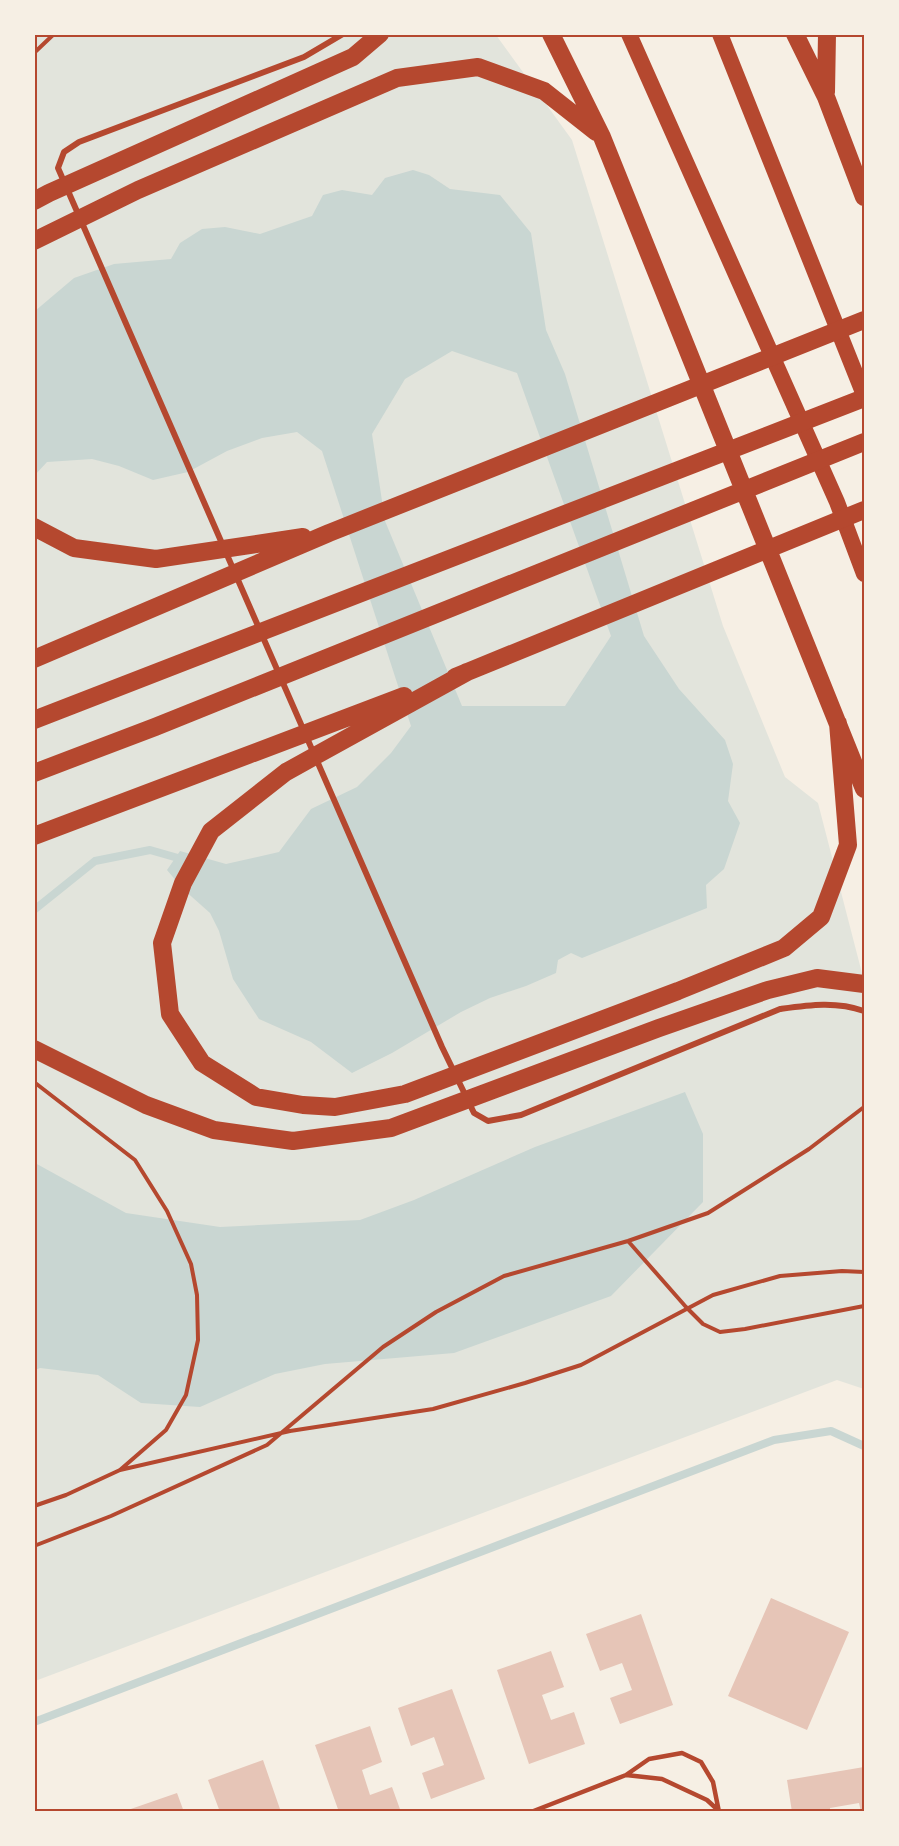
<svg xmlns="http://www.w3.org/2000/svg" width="899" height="1846" viewBox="0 0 899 1846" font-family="'PT Sans',sans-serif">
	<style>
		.green { fill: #e2e4dc }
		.water { fill: #c9d6d2; fill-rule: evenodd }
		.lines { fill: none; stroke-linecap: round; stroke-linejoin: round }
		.stream { stroke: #c9d6d2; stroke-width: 8 }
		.building { fill: #e6c5b7 }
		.path { stroke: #b5482f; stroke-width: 4 }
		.service { stroke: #b5482f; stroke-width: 4.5 }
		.minor { stroke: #b5482f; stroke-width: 6 }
		.trunk { stroke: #b5482f; stroke-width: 16 }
		.motorway { stroke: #b5482f; stroke-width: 18 }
		.neatline { fill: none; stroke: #b5482f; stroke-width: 2 }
	</style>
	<rect width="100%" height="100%" fill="#f6efe4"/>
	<!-- green -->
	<path class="green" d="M 35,35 L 496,35 L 572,140 L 723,626 L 785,777 L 818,803 L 864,981 L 864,1389 L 837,1380 L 35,1681 Z"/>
	<!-- water -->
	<path class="water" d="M 413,170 L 429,175 L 450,189 L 500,195 L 531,233 L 546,330 L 565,374 L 644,636 L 679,689 L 725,740 L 733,764 L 728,801 L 740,823 L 724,869 L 706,885 L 707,908 L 582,958 L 571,953 L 558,960 L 556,973 L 526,986 L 490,998 L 461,1012 L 392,1053 L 352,1073 L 311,1042 L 259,1019 L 233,979 L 219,931 L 210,913 L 183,889 L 167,870 L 180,851 L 226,864 L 279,852 L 311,809 L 357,787 L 391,753 L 411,726 L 322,451 L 297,432 L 262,438 L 227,451 L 188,472 L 153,480 L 119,466 L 92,459 L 47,462 L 35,475 L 35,311 L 74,278 L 114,264 L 171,259 L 180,243 L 202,229 L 225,227 L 260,234 L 312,216 L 323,195 L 342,190 L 372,195 L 385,178 ZM 452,351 L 517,373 L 611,636 L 565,706 L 462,706 L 385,521 L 372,434 L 405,379 Z
		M 685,1092 L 703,1134 L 703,1202 L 611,1296 L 454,1353 L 325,1364 L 275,1374 L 200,1407 L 141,1403 L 98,1375 L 40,1368 L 35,1370 L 35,1163 L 126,1213 L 220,1227 L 360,1220 L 414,1200 L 535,1147 Z"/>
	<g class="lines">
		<!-- stream -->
		<path class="stream" d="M 34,910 L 95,861 L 150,850 L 185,860
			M 34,1722 L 774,1440 L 831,1431 L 864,1446"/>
	</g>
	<!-- building -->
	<path class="building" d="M 771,1598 L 849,1632 L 807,1730 L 728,1696 Z
		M 641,1614 L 673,1705 L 620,1724 L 610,1698 L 632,1690 L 622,1663 L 600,1671 L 586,1634 Z
		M 551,1651 L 564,1687 L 542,1695 L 551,1720 L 574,1712 L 585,1744 L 529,1764 L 497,1670 Z
		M 452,1689 L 485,1779 L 431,1799 L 422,1773 L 444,1765 L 434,1737 L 411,1746 L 398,1708 Z
		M 370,1726 L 382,1762 L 362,1770 L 370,1795 L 392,1787 L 401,1812 L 339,1812 L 315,1745 Z
		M 263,1760 L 281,1812 L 245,1812 L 244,1809 L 237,1812 L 220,1812 L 208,1780 Z
		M 864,1767 L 864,1812 L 861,1812 L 859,1803 L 830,1808 L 830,1812 L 792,1812 L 787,1780 Z
		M 177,1793 L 184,1812 L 125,1812 L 125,1811 Z"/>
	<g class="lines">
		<!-- path -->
		<path class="path" d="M 34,53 L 54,34
			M 34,1082 L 135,1160 L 167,1211 L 191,1264 L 197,1295 L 198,1340 L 186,1395 L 166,1430 L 120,1470 L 66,1495 L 34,1506
			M 628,1241 L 686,1307 L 703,1324 L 720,1332 L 745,1329 L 864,1306
			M 120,1470 L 290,1431 L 433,1409 L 525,1383 L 581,1365 L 713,1295 L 780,1276 L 842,1271 L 864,1272
			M 34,1546 L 111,1516 L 267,1445 L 383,1347 L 436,1312 L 504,1276 L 628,1241 L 708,1213 L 809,1149 L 864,1107"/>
		<!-- service -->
		<path class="service" d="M 626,1775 L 662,1779 L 707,1800 L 719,1811
			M 531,1812 L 626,1775 L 649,1759 L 682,1753 L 701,1762 L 713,1782 L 719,1812"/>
		<!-- minor -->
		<path class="minor" d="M 343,34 L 304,57 L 79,142 L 64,152 L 58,168 L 442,1047 L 474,1113 L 488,1121 L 521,1115 L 780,1009 C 809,1005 836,1001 864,1011"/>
		<!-- trunk -->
		<path class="trunk" d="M 629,34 L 837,502 L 864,574
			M 720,34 L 864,395"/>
		<!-- motorway -->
		<path class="motorway" d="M 551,34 L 602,137 L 864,789
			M 795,34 L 826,97 L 864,197
			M 826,92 L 827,34
			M 34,201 L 49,193 L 353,57 L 380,34
			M 34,241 L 138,190 L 397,78 L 478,67 L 544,91 L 596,132
			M 34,527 L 74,548 L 156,559 L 303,537
			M 34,659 L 329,533 L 864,320
			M 467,672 L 286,772 L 211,831 L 183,883 L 162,943 L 170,1014 L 202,1063 L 256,1097 L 303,1105 L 335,1107 L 405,1094 L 678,991 L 784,948 L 821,917 L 848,845 L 838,723
			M 455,677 L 864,510
			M 34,720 L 864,398
			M 34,773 L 155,727 L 864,442
			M 34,836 L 404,696
			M 34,1049 L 146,1105 L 214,1130 L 293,1141 L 391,1128 L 659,1028 L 768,990 L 817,978 L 864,984"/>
	</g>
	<!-- border -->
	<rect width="899" height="1846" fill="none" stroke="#f6efe4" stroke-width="72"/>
	<rect x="36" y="36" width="827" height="1774" class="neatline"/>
</svg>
